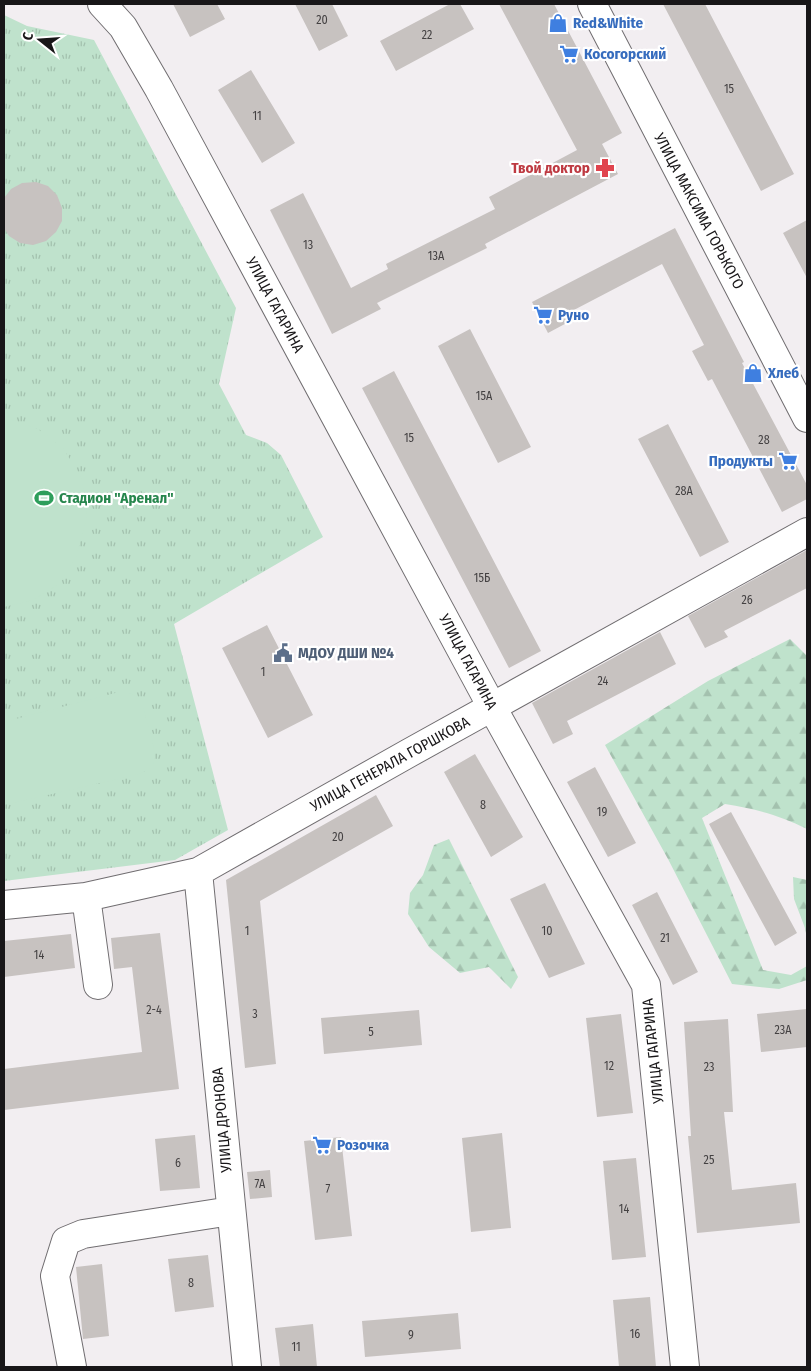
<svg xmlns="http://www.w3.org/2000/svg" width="811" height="1371" viewBox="0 0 811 1371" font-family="'Fira Sans Condensed',sans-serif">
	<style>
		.grass { fill: url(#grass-tufts) }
		.forest { fill: url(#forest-firs) }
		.pitch { fill: #bfe2cc }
		.building { fill: #c7c2c0 }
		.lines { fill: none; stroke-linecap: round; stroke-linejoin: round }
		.minor-casing { stroke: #706d70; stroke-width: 30 }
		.minor { stroke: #fff; stroke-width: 28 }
		.labels { text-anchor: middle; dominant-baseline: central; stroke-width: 4.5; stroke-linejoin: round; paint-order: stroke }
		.number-label { font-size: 12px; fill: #444142 }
		.shop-label { font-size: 15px; font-weight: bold; fill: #366cbe; stroke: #fff; text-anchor: start }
		.health-label { font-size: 15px; font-weight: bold; fill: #be3a42; stroke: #fff; text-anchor: end }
		.street-label { font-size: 15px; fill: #181618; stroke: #fff }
		.leisure-label { font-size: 15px; font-weight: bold; fill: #27864d; stroke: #fff; text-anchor: start }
		.service-label { font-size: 15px; font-weight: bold; fill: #4e5e75; stroke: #fff; text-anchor: start }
	</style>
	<defs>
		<pattern id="grass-tufts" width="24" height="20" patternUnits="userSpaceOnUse" patternTransform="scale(1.25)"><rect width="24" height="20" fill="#bfe2cc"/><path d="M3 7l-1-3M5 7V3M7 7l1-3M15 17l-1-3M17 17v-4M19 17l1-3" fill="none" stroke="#a3c1ae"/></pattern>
		<pattern id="forest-firs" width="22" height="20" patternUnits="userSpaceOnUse" patternTransform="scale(1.25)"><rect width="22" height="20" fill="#bfe2cc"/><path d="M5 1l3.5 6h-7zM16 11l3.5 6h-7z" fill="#a3c1ae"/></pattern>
	</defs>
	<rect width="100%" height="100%" fill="#f2eef1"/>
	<!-- grass -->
	<path class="grass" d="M 4,15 L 27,26 L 94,40 L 236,308 L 219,384 L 246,435 L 267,443 L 281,455 L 323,537 L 174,624 L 228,830 L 175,860 L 4,881 Z"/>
	<!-- forest -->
	<path class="forest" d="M 790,639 L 807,656 L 807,829 C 779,815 756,809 725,804 L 702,818 L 763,970 L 791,975 L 807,966 L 807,980 L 779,989 L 732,984 L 668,859 L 605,745 L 708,681 Z
		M 449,839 L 518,977 L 511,989 L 489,967 L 460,973 L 429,947 L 408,914 L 410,893 L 423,875 L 434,845 Z
		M 793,877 L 807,880 L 807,938 L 805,928 L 794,899 Z"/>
	<!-- pitch -->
	<path class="pitch" d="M 4,417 L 38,429 L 63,448 L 82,479 L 87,517 L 76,557 L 59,584 L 33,600 L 4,607 Z
		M 115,693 C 126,693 134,691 141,701 C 144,711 158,754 154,762 C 151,770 143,772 135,775 L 4,805 L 4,722 Z"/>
	<!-- building -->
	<path class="building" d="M 173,4 L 217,4 L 225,19 L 190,37 Z
		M 295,4 L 332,4 L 348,36 L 319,51 Z
		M 450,4 L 460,4 L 474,29 L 396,71 L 380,41 Z
		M 499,4 L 554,4 L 622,133 L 602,144 L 618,174 L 485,244 L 487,248 L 377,303 L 381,309 L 332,334 L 270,210 L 303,193 L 351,288 L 388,269 L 386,264 L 495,209 L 489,197 L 577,150 Z
		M 663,4 L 705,4 L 794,174 L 761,191 Z
		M 251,70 L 295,143 L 262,163 L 218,90 Z
		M 36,182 L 48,186 L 57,195 L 62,208 L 62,221 L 56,232 L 46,241 L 33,245 L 20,243 L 9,236 L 4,228 L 4,198 L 11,189 L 22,183 Z
		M 807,220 L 807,278 L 783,233 Z
		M 675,228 L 744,362 L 742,363 L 807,485 L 807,499 L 782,512 L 712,379 L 708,381 L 692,351 L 704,345 L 662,264 L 572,311 L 576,318 L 548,333 L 532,302 Z
		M 470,329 L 531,447 L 498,463 L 438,346 Z
		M 394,371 L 541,651 L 509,668 L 362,388 Z
		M 668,424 L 729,542 L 700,557 L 638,439 Z
		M 807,550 L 807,588 L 724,631 L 728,637 L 705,648 L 688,616 Z
		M 267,625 L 313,715 L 268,738 L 222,648 Z
		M 660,632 L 676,664 L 567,721 L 573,734 L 553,744 L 532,703 Z
		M 475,754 L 523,837 L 491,857 L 444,772 Z
		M 595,767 L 636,843 L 608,857 L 567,782 Z
		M 376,795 L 393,826 L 260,901 L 276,1064 L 245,1068 L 226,880 Z
		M 731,812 L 797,933 L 775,946 L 709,824 Z
		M 545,883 L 585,964 L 549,978 L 510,899 Z
		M 657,892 L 698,972 L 673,985 L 632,905 Z
		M 160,933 L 179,1089 L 4,1110 L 4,1069 L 142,1052 L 132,967 L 114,969 L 111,938 Z
		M 71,934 L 75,968 L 4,977 L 4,941 Z
		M 807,1009 L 807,1047 L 761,1052 L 757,1014 Z
		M 419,1010 L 422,1045 L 324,1054 L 321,1018 Z
		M 621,1014 L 633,1113 L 597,1117 L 586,1018 Z
		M 728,1019 L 733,1112 L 724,1112 L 732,1190 L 796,1183 L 800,1223 L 697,1233 L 688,1136 L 691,1136 L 684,1022 Z
		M 502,1133 L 511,1228 L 471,1232 L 462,1138 Z
		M 195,1135 L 200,1188 L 160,1191 L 155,1139 Z
		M 341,1137 L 352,1236 L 315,1240 L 304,1141 Z
		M 636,1158 L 646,1257 L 612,1260 L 603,1161 Z
		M 270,1170 L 272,1197 L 250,1199 L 247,1172 Z
		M 208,1255 L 214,1307 L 175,1312 L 168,1259 Z
		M 102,1264 L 109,1336 L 83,1339 L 76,1267 Z
		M 650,1297 L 656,1367 L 619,1367 L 613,1300 Z
		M 458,1313 L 461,1349 L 365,1357 L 362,1321 Z
		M 313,1324 L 317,1367 L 280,1367 L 275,1328 Z"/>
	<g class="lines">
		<!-- minor casing -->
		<g class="minor-casing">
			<path id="minor" d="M 102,4 L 123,27 L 159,89 L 492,707 L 646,985 L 685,1367
				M 592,4 L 807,418
				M 198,872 L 247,1367
				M 86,897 L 98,985
				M 4,905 L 86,897 L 198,872 L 409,753 L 807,532
				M 72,1367 L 55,1276 L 66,1241 L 83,1234 L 231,1211"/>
		</g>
		<!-- minor -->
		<use href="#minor" class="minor"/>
	</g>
	<!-- icons -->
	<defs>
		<g id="shop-bare" transform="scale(1.5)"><path d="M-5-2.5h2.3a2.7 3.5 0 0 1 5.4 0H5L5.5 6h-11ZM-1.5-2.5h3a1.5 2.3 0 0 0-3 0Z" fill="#3f7fe0" stroke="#fff" stroke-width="2.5" paint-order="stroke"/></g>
		<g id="supermarket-bare" transform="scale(1.5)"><path d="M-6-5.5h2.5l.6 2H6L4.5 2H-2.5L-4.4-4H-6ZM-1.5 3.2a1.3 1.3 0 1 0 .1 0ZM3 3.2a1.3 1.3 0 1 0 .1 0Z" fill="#3f7fe0" stroke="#fff" stroke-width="2.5" paint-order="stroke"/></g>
		<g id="pharmacy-bare" transform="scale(1.5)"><path d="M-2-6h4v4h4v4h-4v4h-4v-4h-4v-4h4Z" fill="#e0444e" stroke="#fff" stroke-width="2.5" paint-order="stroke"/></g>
		<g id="stadium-bare" transform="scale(1.5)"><path d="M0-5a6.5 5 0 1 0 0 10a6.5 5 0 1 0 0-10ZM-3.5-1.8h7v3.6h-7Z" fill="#2e9e5b" stroke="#fff" stroke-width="2.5" paint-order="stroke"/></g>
		<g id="civic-bare" transform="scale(1.5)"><path d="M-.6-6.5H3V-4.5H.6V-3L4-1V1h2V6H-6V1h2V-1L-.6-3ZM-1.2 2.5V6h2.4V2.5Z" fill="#5c6f8a" stroke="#fff" stroke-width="2.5" paint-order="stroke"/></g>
	</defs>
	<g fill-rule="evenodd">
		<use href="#shop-bare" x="558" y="23"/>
		<use href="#supermarket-bare" x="569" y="54"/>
		<use href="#pharmacy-bare" x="605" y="168"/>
		<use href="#supermarket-bare" x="543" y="315"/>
		<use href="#shop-bare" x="753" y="373"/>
		<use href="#supermarket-bare" x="788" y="461"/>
		<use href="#stadium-bare" x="44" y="498"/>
		<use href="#civic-bare" x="283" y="653"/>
		<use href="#supermarket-bare" x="322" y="1145"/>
	</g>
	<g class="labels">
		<!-- number labels -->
		<g class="number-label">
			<text x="322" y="20">20</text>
			<text x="427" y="35">22</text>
			<text x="729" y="89">15</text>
			<text x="257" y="116">11</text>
			<text x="308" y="245">13</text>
			<text x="436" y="256">13А</text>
			<text x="484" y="396">15А</text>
			<text x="409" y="438">15</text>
			<text x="764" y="440">28</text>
			<text x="684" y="491">28А</text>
			<text x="482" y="578">15Б</text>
			<text x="747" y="600">26</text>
			<text x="263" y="672">1</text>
			<text x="603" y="681">24</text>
			<text x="483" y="805">8</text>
			<text x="602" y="812">19</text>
			<text x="338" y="837">20</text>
			<text x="247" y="931">1</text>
			<text x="547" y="931">10</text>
			<text x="665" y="938">21</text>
			<text x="39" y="955">14</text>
			<text x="154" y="1010">2-4</text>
			<text x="255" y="1014">3</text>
			<text x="783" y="1030">23А</text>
			<text x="371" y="1032">5</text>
			<text x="609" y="1066">12</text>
			<text x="709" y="1067">23</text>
			<text x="709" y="1160">25</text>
			<text x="178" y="1163">6</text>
			<text x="260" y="1184">7А</text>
			<text x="328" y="1189">7</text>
			<text x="624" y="1209">14</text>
			<text x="191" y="1283">8</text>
			<text x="635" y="1334">16</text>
			<text x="411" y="1335">9</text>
			<text x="296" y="1347">11</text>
		</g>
		<!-- shop labels -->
		<g class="shop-label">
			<text x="573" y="23">Red&amp;White</text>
			<text x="584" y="54">Косогорский</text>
			<text x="558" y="315">Руно</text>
			<text x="768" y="373">Хлеб</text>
			<text x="773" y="461" text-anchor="end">Продукты</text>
			<text x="337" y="1145">Розочка</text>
		</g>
		<!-- health labels -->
		<g class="health-label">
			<text x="590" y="168">Твой доктор</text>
		</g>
		<!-- street labels -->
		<g class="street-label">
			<text transform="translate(699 211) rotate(62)">УЛИЦА МАКСИМА ГОРЬКОГО</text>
			<text transform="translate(275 305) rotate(62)">УЛИЦА ГАГАРИНА</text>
			<text transform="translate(468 662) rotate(62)">УЛИЦА ГАГАРИНА</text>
			<text transform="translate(390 764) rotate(-29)">УЛИЦА ГЕНЕРАЛА ГОРШКОВА</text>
			<text transform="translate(653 1051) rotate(-96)">УЛИЦА ГАГАРИНА</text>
			<text transform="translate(222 1120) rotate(-95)">УЛИЦА ДРОНОВА</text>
		</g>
		<!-- leisure labels -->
		<g class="leisure-label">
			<text x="59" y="498">Стадион "Аренал"</text>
		</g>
		<!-- service labels -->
		<g class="service-label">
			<text x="298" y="653">МДОУ ДШИ №4</text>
		</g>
	</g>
	<!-- border -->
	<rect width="811" height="1371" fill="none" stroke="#181618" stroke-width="10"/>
	<!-- north arrow -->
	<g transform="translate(40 40) rotate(287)" stroke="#ffffff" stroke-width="4" paint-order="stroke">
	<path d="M0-4L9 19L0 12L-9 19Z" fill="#181618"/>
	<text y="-8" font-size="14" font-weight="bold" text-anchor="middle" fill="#181618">С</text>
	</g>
</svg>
